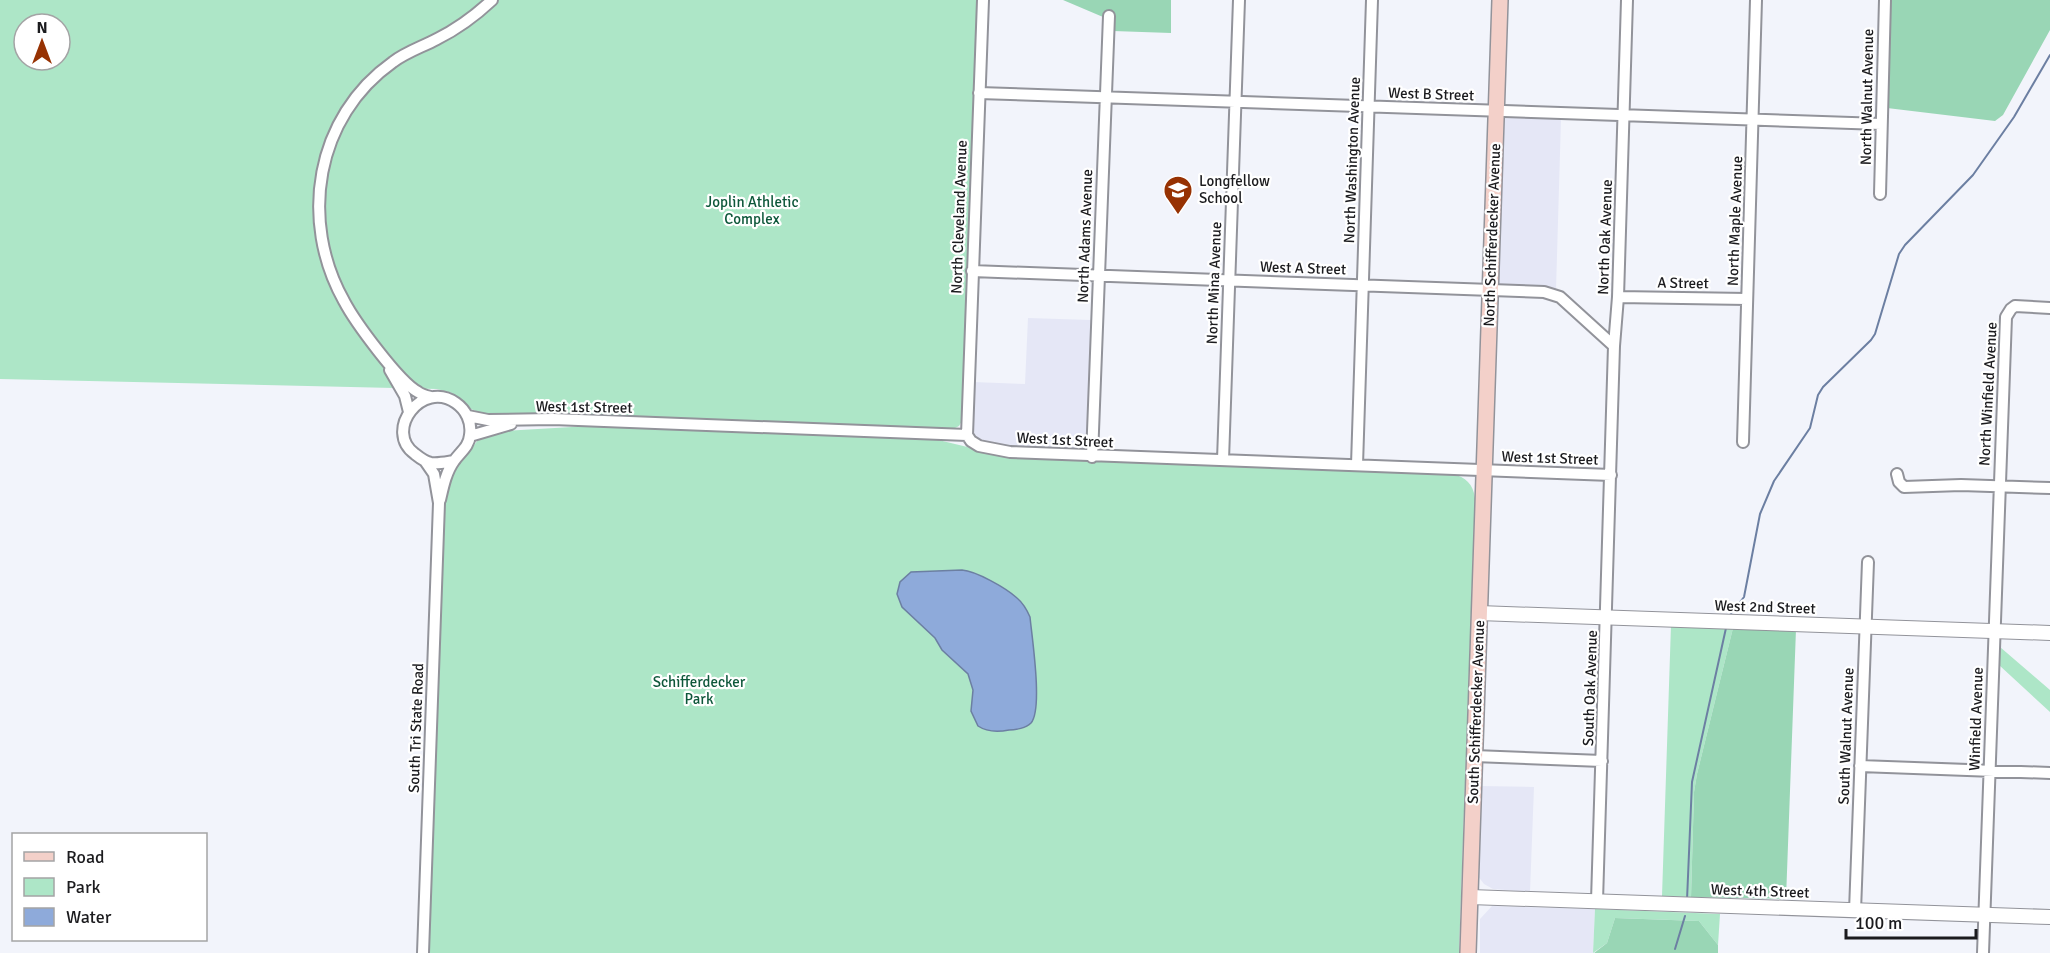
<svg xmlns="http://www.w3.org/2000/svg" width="2050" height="953" viewBox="0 0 2050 953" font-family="Signika,sans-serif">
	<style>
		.built { fill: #e5e7f6 }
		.green { fill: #ade6c7; fill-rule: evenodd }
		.forest { fill: #99d6b5 }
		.water { fill: #8eaada; stroke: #6c7fa2; stroke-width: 1.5 }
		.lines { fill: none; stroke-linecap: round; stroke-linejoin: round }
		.stream { stroke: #6c7fa2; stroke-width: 2 }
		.minor-casing { stroke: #92939a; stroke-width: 14 }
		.tertiary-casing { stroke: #92939a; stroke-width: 16 }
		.secondary-casing { stroke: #92939a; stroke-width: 18 }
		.minor { stroke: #fff; stroke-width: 10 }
		.tertiary { stroke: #fff; stroke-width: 14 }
		.secondary { stroke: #f3d0c9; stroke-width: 15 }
		.labels { text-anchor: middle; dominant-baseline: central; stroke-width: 4.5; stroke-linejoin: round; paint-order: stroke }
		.street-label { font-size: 15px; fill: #1b1b1e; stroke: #fff }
		.poi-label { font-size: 15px; fill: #1b1b1e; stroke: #fff; text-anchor: start }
		.park-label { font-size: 15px; fill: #0d573a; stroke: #fff }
	</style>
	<rect width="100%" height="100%" fill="#f2f4fb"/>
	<!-- built -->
	<path class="built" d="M 1506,117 L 1561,119 L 1556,290 L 1544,287 L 1502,285 L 1497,283 L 1502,119 Z
		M 1028,318 L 1091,320 L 1089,446 L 1085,450 L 1003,446 L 984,443 L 979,440 L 973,431 L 973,382 L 1025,384 Z
		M 1479,786 L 1534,787 L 1530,892 L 1493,889 L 1484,884 L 1477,875 Z
		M 1492,906 L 1595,909 L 1593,953 L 1480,953 L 1480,919 Z"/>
	<!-- green -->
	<path class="green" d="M 0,0 L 977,0 L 962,421 L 959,426 L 953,429 L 549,413 L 488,416 L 471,409 L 452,393 L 437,389 L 0,379 ZM 24,24 L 60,24 L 60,60 L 24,60 Z
		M 606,425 L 930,438 L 1009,457 L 1452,474 C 1466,477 1473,484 1475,498 L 1459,953 L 426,953 L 442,505 L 455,466 L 463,459 L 478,440 L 505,431 Z
		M 1671,625 L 1733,628 L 1697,774 L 1694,792 L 1691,897 L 1662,896 Z
		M 2000,647 L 2050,690 L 2050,712 L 1999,665 Z
		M 1595,909 L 1720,914 L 1718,945 L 1699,921 L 1615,918 L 1607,943 L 1593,953 Z"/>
	<!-- forest -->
	<path class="forest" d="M 1063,0 L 1171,0 L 1171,33 L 1113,31 L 1103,17 Z
		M 1890,0 L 2050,0 L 2050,30 L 2003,115 L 1995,121 L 1887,108 Z
		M 1733,628 L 1796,629 L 1786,899 L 1691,897 L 1694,792 L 1697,774 Z
		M 1615,918 L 1699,921 L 1718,945 L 1718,953 L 1594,953 L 1607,943 Z"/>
	<!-- water -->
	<path class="water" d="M 962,570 C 976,571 1006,588 1017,598 C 1023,603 1027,610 1030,617 C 1032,638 1043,709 1031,723 C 1026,728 1016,730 1009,730 C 999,732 987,732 978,726 L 971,711 L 973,690 L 968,674 L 942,650 L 935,638 L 902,607 L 897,594 L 900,582 L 911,572 Z"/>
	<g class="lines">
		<!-- stream -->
		<path class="stream" d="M 1729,616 L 1744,597 L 1760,514 L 1774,481 L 1810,428 L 1818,395 L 1823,387 L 1871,340 L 1875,334 L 1899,254 L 1905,245 L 1973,175 L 2014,117 L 2050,55
			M 1687,900 L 1692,782 L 1726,628
			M 1675,949 L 1685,916"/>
		<!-- minor casing -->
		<g class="minor-casing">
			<path id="minor" d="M 979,93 L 1881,124
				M 1880,194 L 1885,0
				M 972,271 L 1544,292 L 1560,297 L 1614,346
				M 1618,297 L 1747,299
				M 390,370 L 405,396 L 409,412
				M 431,397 C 427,396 422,395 418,392 C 399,382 355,322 344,301 C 299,221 315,117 393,62 C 406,52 422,47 437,39 C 457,29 476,15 492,0
				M 468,416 L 488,420 L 553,419 L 967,435 L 971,441 L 979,446 L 1010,452 L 1611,475
				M 967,435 L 983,0
				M 470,436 L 511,424
				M 1743,442 L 1756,0
				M 1092,457 L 1109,16
				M 1223,460 L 1239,0
				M 1357,465 L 1372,0
				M 1897,474 L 1899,482 L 1904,487 L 1961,485 L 2050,488
				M 440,500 C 443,487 446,472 454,461 C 460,452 469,447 470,435 C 472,422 466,410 456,403 C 422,379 383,431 415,454 C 420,458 425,462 431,463 C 438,464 447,462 454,461
				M 1474,756 L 1602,761
				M 1860,766 L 2050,773
				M 1597,901 L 1614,346 L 1618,297 L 1627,0
				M 1855,911 L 1868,562
				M 423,953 L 439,503 L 434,474 L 425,461
				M 1983,953 L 2006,317 L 2011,309 L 2015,306 L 2050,308"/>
		</g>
		<!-- tertiary casing -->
		<g class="tertiary-casing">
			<path id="tertiary" d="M 1479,613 L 2050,633
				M 1470,897 L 2050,917"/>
		</g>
		<!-- secondary casing -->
		<g class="secondary-casing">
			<path id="secondary" d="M 1468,953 L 1500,0"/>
		</g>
		<!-- minor -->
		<use href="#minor" class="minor"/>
		<!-- tertiary -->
		<use href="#tertiary" class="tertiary"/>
		<!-- secondary -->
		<use href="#secondary" class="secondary"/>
	</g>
	<!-- icons -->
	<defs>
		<g id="school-pin" transform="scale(1.5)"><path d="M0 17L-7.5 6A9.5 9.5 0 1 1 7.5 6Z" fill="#973203" stroke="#fff"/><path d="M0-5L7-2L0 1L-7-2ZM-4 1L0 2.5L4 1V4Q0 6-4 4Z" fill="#fff"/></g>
	</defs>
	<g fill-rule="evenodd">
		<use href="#school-pin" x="1178" y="190"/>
	</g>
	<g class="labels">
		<!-- street labels -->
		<g class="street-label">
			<text transform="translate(1431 94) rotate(2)">West B Street</text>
			<text transform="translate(1867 97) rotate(-89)">North Walnut Avenue</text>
			<text transform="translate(1352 160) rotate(-88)">North Washington Avenue</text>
			<text transform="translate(959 217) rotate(-88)">North Cleveland Avenue</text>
			<text transform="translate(1735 221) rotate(-88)">North Maple Avenue</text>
			<text transform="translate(1492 235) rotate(-88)">North Schifferdecker Avenue</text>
			<text transform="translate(1085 236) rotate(-88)">North Adams Avenue</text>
			<text transform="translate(1605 237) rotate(-88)">North Oak Avenue</text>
			<text transform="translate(1303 268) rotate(2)">West A Street</text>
			<text transform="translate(1214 283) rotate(-88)">North Mina Avenue</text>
			<text transform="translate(1683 283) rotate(1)">A Street</text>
			<text transform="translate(1988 394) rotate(-87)">North Winfield Avenue</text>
			<text transform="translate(584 407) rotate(1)">West 1st Street</text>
			<text transform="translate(1065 440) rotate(3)">West 1st Street</text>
			<text transform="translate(1550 458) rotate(2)">West 1st Street</text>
			<text transform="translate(1765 607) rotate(2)">West 2nd Street</text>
			<text transform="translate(1590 688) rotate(-88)">South Oak Avenue</text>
			<text transform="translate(1476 712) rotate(-88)">South Schifferdecker Avenue</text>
			<text transform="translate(1976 719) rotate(-88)">Winfield Avenue</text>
			<text transform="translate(416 728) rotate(-88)">South Tri State Road</text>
			<text transform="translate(1846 736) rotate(-88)">South Walnut Avenue</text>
			<text transform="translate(1760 891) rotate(2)">West 4th Street</text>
		</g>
		<!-- poi labels -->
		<g class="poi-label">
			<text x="1199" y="181">Longfellow<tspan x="1199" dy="17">School</tspan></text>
		</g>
		<!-- park labels -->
		<g class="park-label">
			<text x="752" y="202">Joplin Athletic<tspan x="752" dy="17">Complex</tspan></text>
			<text x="699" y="682">Schifferdecker<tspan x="699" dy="17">Park</tspan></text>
		</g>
	</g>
	<!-- legend -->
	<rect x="12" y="833" width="195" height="108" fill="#ffffff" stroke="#a4a4a5" stroke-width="1.5"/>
	<rect x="24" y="852" width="30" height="9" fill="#f3d0c9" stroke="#a4a4a5" stroke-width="1.5"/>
	<text x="66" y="863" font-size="18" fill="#1b1b1e">Road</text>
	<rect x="24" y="878" width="30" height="18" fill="#ade6c7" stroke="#a4a4a5" stroke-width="1.5"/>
	<text x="66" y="893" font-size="18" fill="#1b1b1e">Park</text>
	<rect x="24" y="908" width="30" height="18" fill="#8eaada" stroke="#a4a4a5" stroke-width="1.5"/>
	<text x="66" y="923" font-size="18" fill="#1b1b1e">Water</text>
	<!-- north arrow -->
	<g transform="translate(42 42)"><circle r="28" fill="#ffffff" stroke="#a4a4a5" stroke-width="1.5"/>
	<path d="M0-4.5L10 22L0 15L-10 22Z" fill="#973203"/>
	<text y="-9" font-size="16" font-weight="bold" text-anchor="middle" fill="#1b1b1e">N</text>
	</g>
	<!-- scale -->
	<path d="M1846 929v9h130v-9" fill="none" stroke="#1b1b1e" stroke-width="3"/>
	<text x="1855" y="929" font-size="18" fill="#1b1b1e" stroke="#ffffff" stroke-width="4.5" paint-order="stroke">100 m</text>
</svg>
